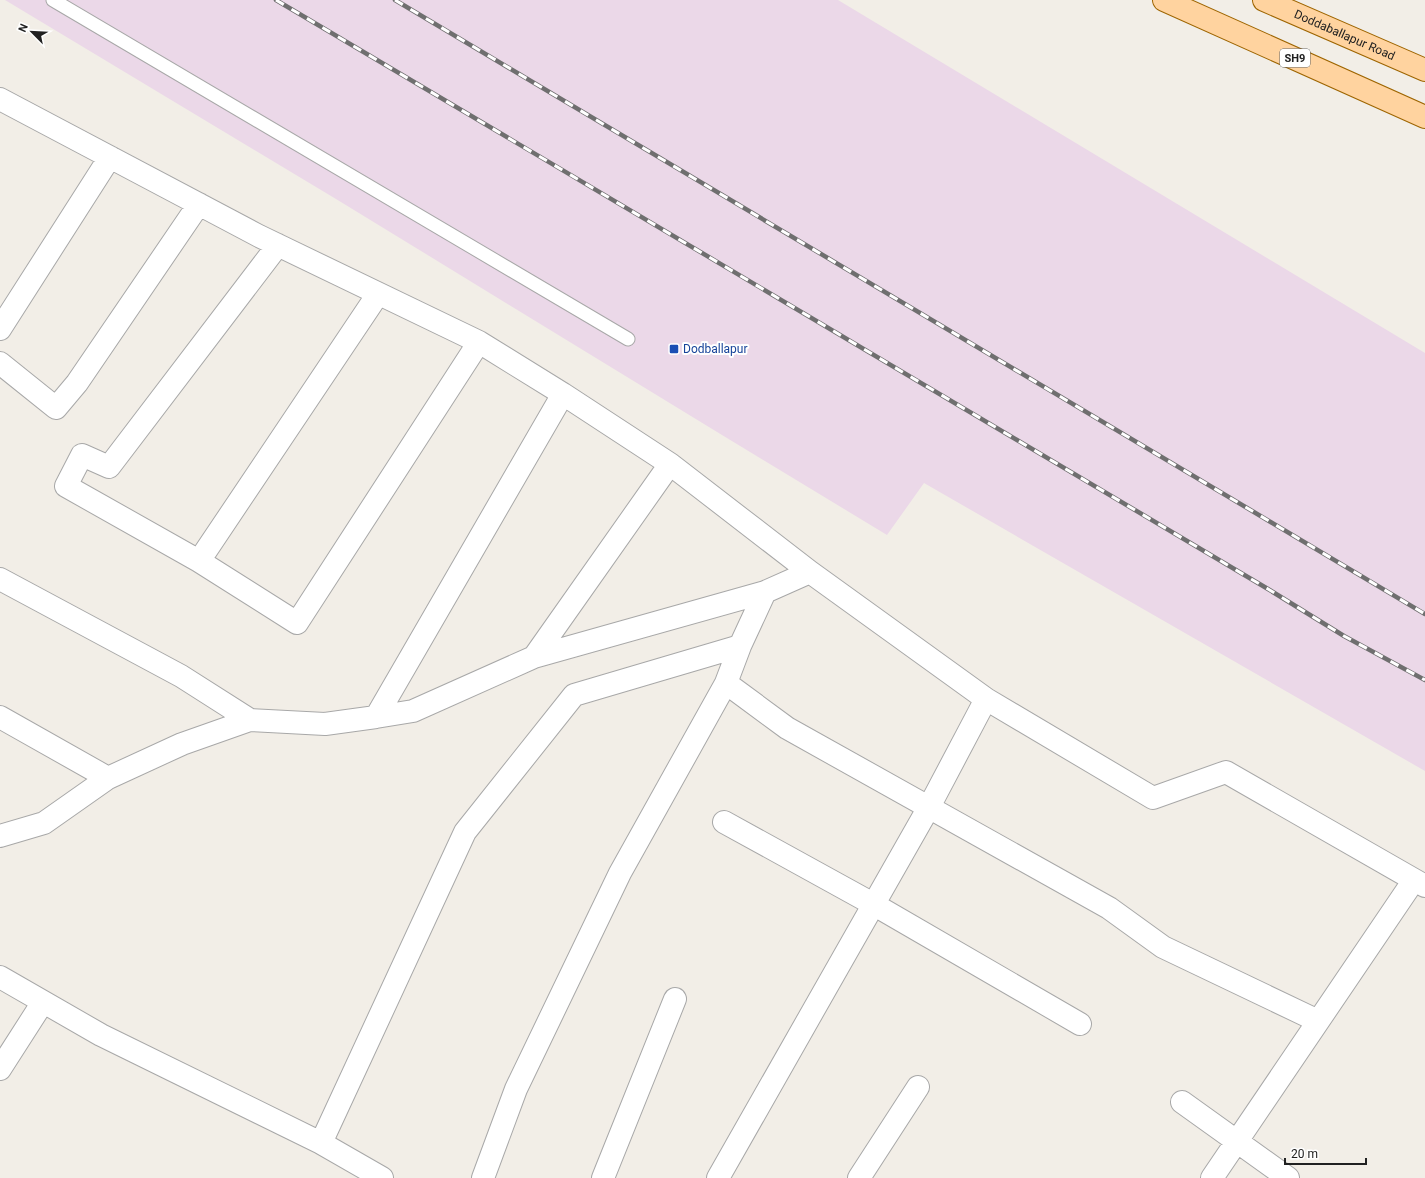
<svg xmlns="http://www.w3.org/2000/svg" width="1425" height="1178" viewBox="0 0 1425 1178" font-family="Roboto,sans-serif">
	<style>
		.industrial { fill: #ebd8e8 }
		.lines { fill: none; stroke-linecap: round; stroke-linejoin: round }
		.service-casing { stroke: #a8a8a8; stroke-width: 15 }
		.minor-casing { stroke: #a8a8a8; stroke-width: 24 }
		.primary-casing { stroke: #9e6500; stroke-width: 24 }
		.service { stroke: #fff; stroke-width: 13 }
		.minor { stroke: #fff; stroke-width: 22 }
		.primary { stroke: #ffd39f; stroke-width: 22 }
		.rail-casing { stroke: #6f6f6f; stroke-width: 4.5 }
		.rail { stroke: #fff; stroke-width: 3; stroke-dasharray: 9; stroke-linecap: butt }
		.transit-dot { fill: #1a4fb4; stroke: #fff; stroke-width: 1.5 }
		.labels { text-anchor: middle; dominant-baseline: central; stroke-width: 4; stroke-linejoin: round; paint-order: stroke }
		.shield { fill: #fff; stroke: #646464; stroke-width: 1 }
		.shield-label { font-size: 11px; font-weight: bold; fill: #212121 }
		.street-label { font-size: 12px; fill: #212121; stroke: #fff }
		.transit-label { font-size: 12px; fill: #164399; stroke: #fff; text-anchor: start }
	</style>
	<rect width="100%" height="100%" fill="#f2eee7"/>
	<!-- industrial -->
	<path class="industrial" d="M 5,0 L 838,0 L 1425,353 L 1425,771 L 924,483 L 887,535 L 722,435 L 336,199 Z"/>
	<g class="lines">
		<!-- service casing -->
		<g class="service-casing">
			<path id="service" d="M 53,0 L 628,339"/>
		</g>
		<!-- minor casing -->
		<g class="minor-casing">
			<path id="minor" d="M 0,99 L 259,236 L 479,342 L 563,394 L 376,717 L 325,724 L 250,720 L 182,744 L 108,778 L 44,823 L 0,836
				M 378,294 L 199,561 L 297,623 L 479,342
				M 0,329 L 110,157
				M 0,363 L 56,408 L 77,383 L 199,204
				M 563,394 L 670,464 L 810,572
				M 199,561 L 66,486 L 82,455 L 109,467 L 278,245
				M 0,579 L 181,676 L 250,720
				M 534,657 L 670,464
				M 726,683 L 787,728 L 1109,908 L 1163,947 L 1318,1021
				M 0,717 L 108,778
				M 376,717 L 413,711 L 534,657 L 765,592 L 810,572 L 986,699 L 1153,798 L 1226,772 L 1425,886
				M 724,822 L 873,904 L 1080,1024
				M 0,977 L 101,1035 L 321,1143 L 382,1178
				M 0,1069 L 43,1002
				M 1182,1102 L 1288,1178
				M 321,1143 L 465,832 L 574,695 L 740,646
				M 483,1178 L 516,1089 L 620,873 L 726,683 L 740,646 L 765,592
				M 603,1178 L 675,999
				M 718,1178 L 929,807 L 986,699
				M 859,1178 L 918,1087
				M 1212,1178 L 1414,880"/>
		</g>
		<!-- primary casing -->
		<g class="primary-casing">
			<g id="primary">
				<path d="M 1164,0 L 1425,117"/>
				<path id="s1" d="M 1264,0 L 1425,70"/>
			</g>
		</g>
		<!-- service -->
		<use href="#service" class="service"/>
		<!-- minor -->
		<use href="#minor" class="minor"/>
		<!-- primary -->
		<use href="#primary" class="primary"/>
		<!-- rail casing -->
		<g class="rail-casing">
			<path id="rail" d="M 276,0 L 1268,589 L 1344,636 L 1425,680
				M 395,0 L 1425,614"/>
		</g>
		<!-- rail -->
		<use href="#rail" class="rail"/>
	</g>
	<!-- markers -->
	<rect class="transit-dot" x="669" y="344" width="10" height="10" rx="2"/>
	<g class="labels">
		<!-- shield labels -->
		<rect class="shield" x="1280" y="49" width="30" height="18" rx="3"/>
		<g class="shield-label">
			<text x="1295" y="58">SH9</text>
		</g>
		<!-- street labels -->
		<g class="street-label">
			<text stroke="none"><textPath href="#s1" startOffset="88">Doddaballapur Road</textPath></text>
		</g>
		<!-- transit labels -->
		<g class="transit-label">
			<text x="683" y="349">Dodballapur</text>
		</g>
	</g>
	<!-- north arrow -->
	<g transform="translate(32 32) rotate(294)" stroke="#ffffff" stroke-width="3" paint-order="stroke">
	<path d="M0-3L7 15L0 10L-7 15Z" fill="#212121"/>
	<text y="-6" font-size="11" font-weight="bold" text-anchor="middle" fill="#212121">N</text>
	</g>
	<!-- scale -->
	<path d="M1285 1158v6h81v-6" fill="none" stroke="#212121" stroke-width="2"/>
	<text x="1291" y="1158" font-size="12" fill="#212121" stroke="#ffffff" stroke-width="3" paint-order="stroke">20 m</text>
</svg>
